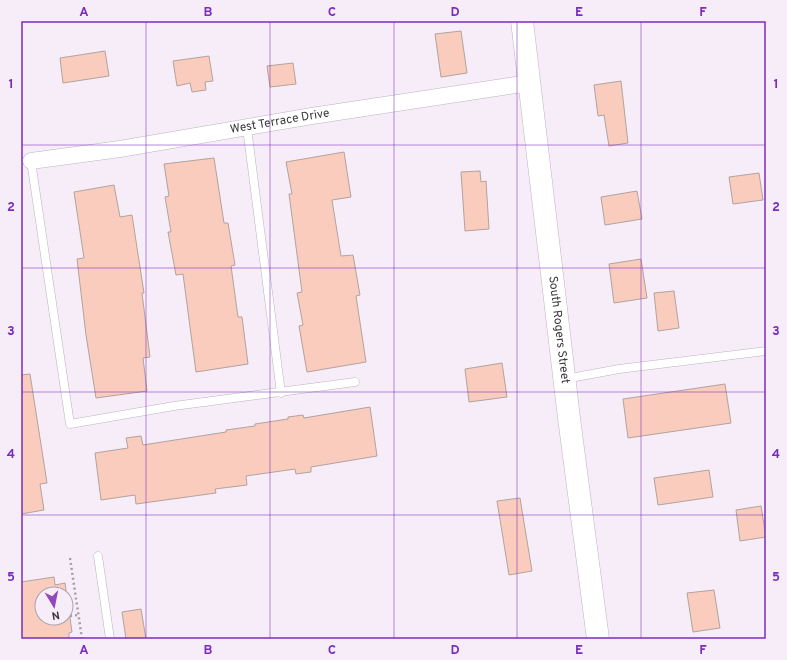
<svg xmlns="http://www.w3.org/2000/svg" width="787" height="660" viewBox="0 0 787 660" font-family="Overpass,sans-serif">
	<style>
		.building { fill: #f9ccbd; stroke: #b2a39e; fill-rule: evenodd }
		.lines { fill: none; stroke-linecap: round; stroke-linejoin: round }
		.lane-casing { stroke: #bcb3bf; stroke-width: 9 }
		.street-casing { stroke: #bcb3bf; stroke-width: 17 }
		.secondary-casing { stroke: #bcb3bf; stroke-width: 23 }
		.path { stroke: #a49da6; stroke-width: 2.5; stroke-dasharray: 2 3; stroke-linecap: butt }
		.lane { stroke: #fff; stroke-width: 8 }
		.street { stroke: #fff; stroke-width: 16 }
		.secondary { stroke: #fff; stroke-width: 22 }
		.grid { fill: none; stroke: #7b2cbf; stroke-width: 1; stroke-opacity: 0.55 }
		.labels { text-anchor: middle; dominant-baseline: central; stroke-width: 3; stroke-linejoin: round; paint-order: stroke }
		.street-label { font-size: 12px; fill: #39353a; stroke: #f7edf9 }
		.neatline { fill: none; stroke: #7b2cbf; stroke-width: 1.5 }
		.grid-label { font-size: 13px; text-anchor: middle; font-weight: bold; fill: #7b2cbf }
	</style>
	<rect width="100%" height="100%" fill="#f7edf9"/>
	<!-- building -->
	<path class="building" d="M 461,31 L 467,73 L 441,77 L 435,34 Z
		M 105,51 L 109,76 L 63,83 L 60,58 Z
		M 209,56 L 213,81 L 205,82 L 206,90 L 192,92 L 190,83 L 177,86 L 173,61 Z
		M 293,63 L 296,84 L 270,87 L 267,66 Z
		M 621,81 L 628,143 L 609,146 L 604,115 L 598,116 L 594,85 Z
		M 344,152 L 351,197 L 332,200 L 341,256 L 353,255 L 360,295 L 356,296 L 366,362 L 307,372 L 299,326 L 303,325 L 297,293 L 302,292 L 289,194 L 292,194 L 286,162 Z
		M 214,158 L 224,223 L 228,223 L 235,265 L 231,266 L 238,317 L 242,317 L 248,364 L 196,372 L 183,274 L 176,275 L 168,232 L 171,232 L 165,197 L 169,196 L 164,164 Z
		M 480,171 L 481,182 L 486,181 L 489,229 L 465,231 L 461,172 Z
		M 759,173 L 763,200 L 733,204 L 729,177 Z
		M 114,185 L 120,217 L 132,215 L 144,293 L 142,293 L 150,357 L 143,358 L 147,391 L 96,398 L 86,335 L 77,259 L 84,258 L 74,192 Z
		M 637,191 L 642,219 L 605,225 L 601,197 Z
		M 641,259 L 647,298 L 614,303 L 609,264 Z
		M 674,291 L 679,328 L 658,331 L 654,293 Z
		M 502,363 L 507,397 L 469,402 L 465,369 Z
		M 30,374 L 47,483 L 40,484 L 44,510 L 21,514 L 21,375 Z
		M 725,384 L 731,423 L 628,438 L 623,399 Z
		M 370,407 L 377,456 L 311,467 L 311,472 L 296,474 L 295,469 L 246,476 L 247,485 L 215,489 L 216,493 L 136,504 L 135,495 L 101,500 L 95,453 L 128,448 L 126,438 L 141,436 L 143,445 L 226,432 L 226,430 L 255,426 L 255,424 L 288,419 L 288,417 L 303,415 L 304,418 Z
		M 709,470 L 713,497 L 658,505 L 654,478 Z
		M 520,498 L 532,571 L 509,575 L 497,501 Z
		M 761,506 L 766,537 L 740,541 L 736,510 Z
		M 54,577 L 55,585 L 65,583 L 72,632 L 69,633 L 69,639 L 21,639 L 21,582 ZM 42,594 L 66,594 L 66,618 L 42,618 Z
		M 714,590 L 720,628 L 693,632 L 687,593 Z
		M 141,609 L 146,639 L 126,639 L 122,612 Z"/>
	<g class="lines">
		<!-- lane casing -->
		<g class="lane-casing">
			<path id="lane" d="M 247,128 L 281,393
				M 31,161 L 70,424 L 174,406 L 355,382
				M 565,379 L 619,369 L 766,351
				M 98,556 L 110,639"/>
		</g>
		<!-- street casing -->
		<g class="street-casing">
			<g id="street">
				<path id="s1" d="M 31,161 L 120,149 L 312,116 L 529,83"/>
			</g>
		</g>
		<!-- secondary casing -->
		<g class="secondary-casing">
			<g id="secondary">
				<path id="s2" d="M 522,21 L 569,418 L 598,639"/>
			</g>
		</g>
		<!-- path -->
		<path class="path" d="M 70,558 L 82,639
			M 70,616 L 78,615"/>
		<!-- lane -->
		<use href="#lane" class="lane"/>
		<!-- street -->
		<use href="#street" class="street"/>
		<!-- secondary -->
		<use href="#secondary" class="secondary"/>
	</g>
	<!-- grid -->
	<path class="grid" d="M 146,21 L 146,639M 270,21 L 270,639M 394,21 L 394,639M 517,21 L 517,639M 641,21 L 641,639M 21,145 L 766,145M 21,268 L 766,268M 21,392 L 766,392M 21,515 L 766,515"/>
	<g class="labels">
		<!-- street labels -->
		<g class="street-label">
			<text stroke="none"><textPath href="#s1" startOffset="252">West Terrace Drive</textPath></text>
			<text stroke="none"><textPath href="#s2" startOffset="311">South Rogers Street</textPath></text>
		</g>
	</g>
	<!-- border -->
	<rect width="787" height="660" fill="none" stroke="#f7edf9" stroke-width="44"/>
	<!-- north arrow -->
	<g transform="translate(54 606) rotate(170)"><circle r="19" fill="#f7edf9" stroke="#aba3ad"/>
	<path d="M0-3L7 15L0 10L-7 15Z" fill="#9048bb"/>
	<text y="-6" font-size="11" font-weight="bold" text-anchor="middle" fill="#39353a">N</text>
	</g>
	<rect x="22" y="22" width="743" height="616" class="neatline"/>
	<g class="grid-label">
		<text x="84" y="16">A</text>
		<text x="208" y="16">B</text>
		<text x="332" y="16">C</text>
		<text x="455" y="16">D</text>
		<text x="579" y="16">E</text>
		<text x="703" y="16">F</text>
		<text x="11" y="88">1</text>
		<text x="776" y="88">1</text>
		<text x="11" y="211">2</text>
		<text x="776" y="211">2</text>
		<text x="11" y="335">3</text>
		<text x="776" y="335">3</text>
		<text x="11" y="458">4</text>
		<text x="776" y="458">4</text>
		<text x="11" y="581">5</text>
		<text x="776" y="581">5</text>
		<text x="84" y="654">A</text>
		<text x="208" y="654">B</text>
		<text x="332" y="654">C</text>
		<text x="455" y="654">D</text>
		<text x="579" y="654">E</text>
		<text x="703" y="654">F</text>
	</g>
</svg>
